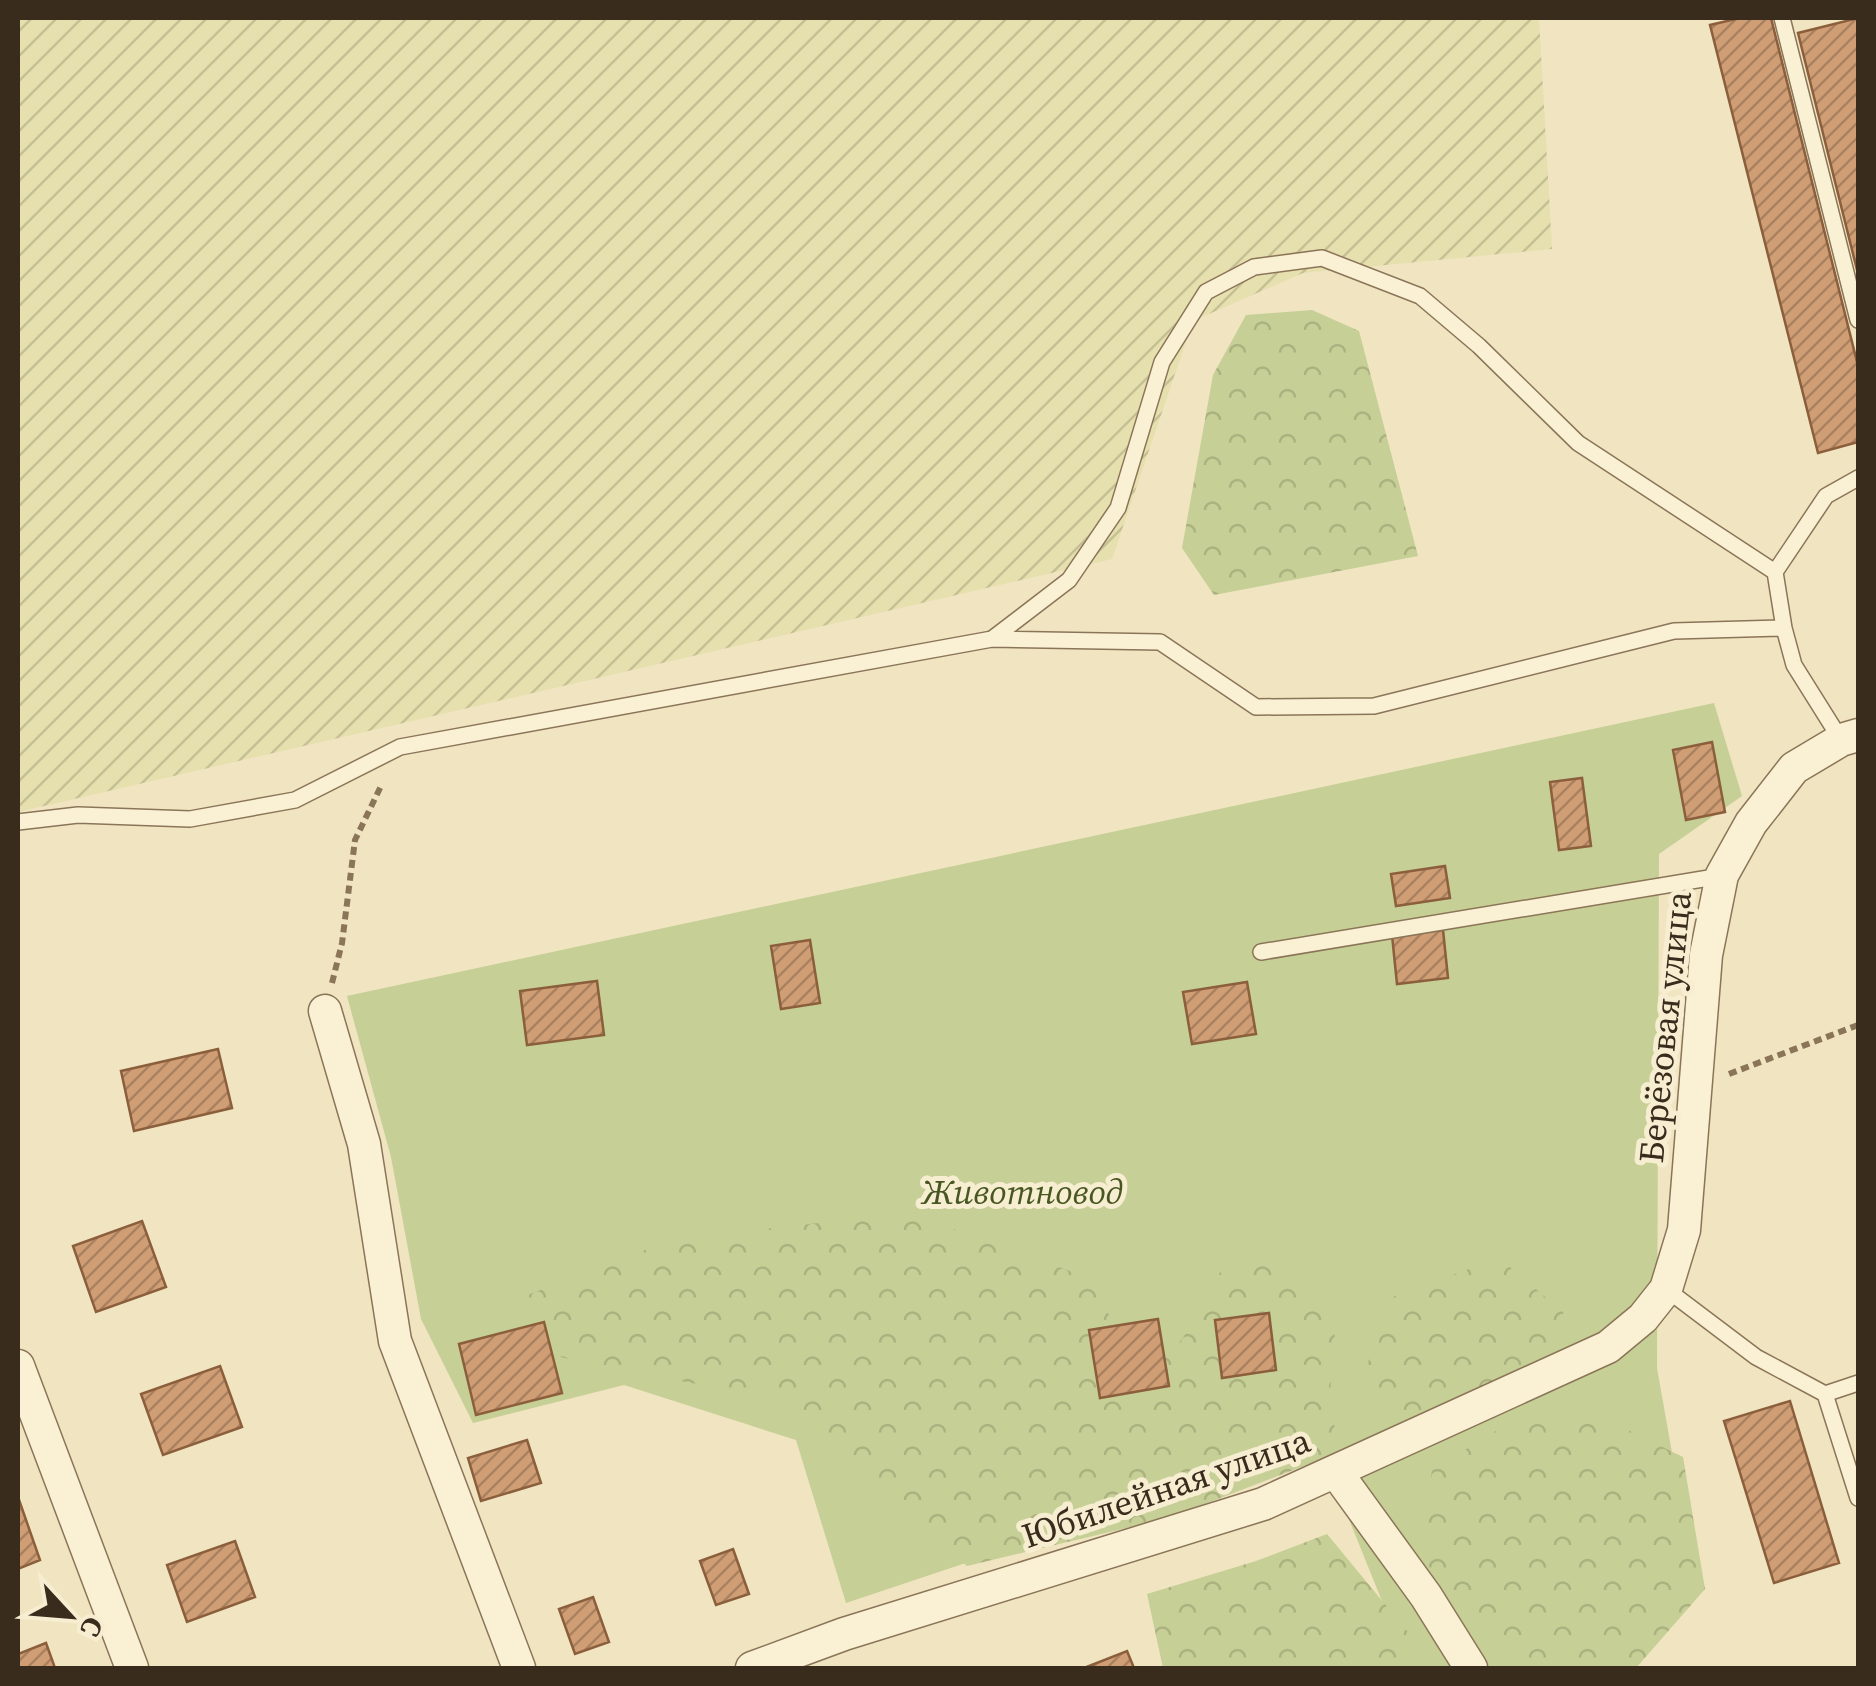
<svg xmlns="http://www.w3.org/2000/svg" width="1876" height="1686" viewBox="0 0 1876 1686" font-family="'Source Serif 4',serif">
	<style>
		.farmland { fill: url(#farmland-furrows) }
		.green { fill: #c6cf95 }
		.forest { fill: url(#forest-crowns) }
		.building { fill: url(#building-hatch); stroke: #8b5e3c; stroke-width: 2.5 }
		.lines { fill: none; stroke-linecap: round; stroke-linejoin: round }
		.lane-casing { stroke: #8b7558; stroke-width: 18 }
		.street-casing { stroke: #8b7558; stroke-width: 35 }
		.path { stroke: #8b7558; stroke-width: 6; stroke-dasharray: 8 5; stroke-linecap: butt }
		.lane { stroke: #faf1d5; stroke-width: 15 }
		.street { stroke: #faf1d5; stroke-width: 32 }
		.labels { text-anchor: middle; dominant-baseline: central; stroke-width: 10; stroke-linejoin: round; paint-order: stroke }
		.street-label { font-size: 35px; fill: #3a2c1d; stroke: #f7eed1 }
		.park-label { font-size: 35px; font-style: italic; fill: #485722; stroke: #f7eed1 }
	</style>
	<defs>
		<pattern id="farmland-furrows" width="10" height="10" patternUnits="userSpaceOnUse" patternTransform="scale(2.5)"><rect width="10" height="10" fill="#e6dfae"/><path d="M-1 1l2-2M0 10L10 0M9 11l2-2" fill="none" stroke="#c6c095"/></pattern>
		<pattern id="forest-crowns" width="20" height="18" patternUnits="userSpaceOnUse" patternTransform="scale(2.5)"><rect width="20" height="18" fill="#c6cf95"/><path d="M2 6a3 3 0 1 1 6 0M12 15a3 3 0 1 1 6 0" fill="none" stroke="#abb280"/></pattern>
		<pattern id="building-hatch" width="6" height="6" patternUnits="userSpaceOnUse" patternTransform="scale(2.5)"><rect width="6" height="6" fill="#d09e75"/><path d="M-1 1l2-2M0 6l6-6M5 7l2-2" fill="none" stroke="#aa815f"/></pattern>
	</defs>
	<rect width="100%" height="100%" fill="#f0e4c1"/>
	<!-- farmland -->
	<path class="farmland" d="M 18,18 L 1539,18 L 1552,249 L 1303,273 L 1193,321 L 1112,559 L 18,812 Z"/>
	<!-- green -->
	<path class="green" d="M 1714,703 L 1742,796 L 1659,854 L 1657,1368 L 1685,1526 L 1599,1668 L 1409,1668 L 1319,1445 L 846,1603 L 796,1440 L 624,1385 L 473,1423 L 421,1319 L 391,1157 L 347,996 Z"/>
	<!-- forest -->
	<path class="forest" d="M 1312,310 L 1359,331 L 1418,556 L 1214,595 L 1182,548 L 1213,375 L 1246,315 Z
		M 909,1213 L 1089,1278 L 1146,1383 L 1183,1338 L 1226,1262 L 1285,1263 L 1336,1320 L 1330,1394 L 1338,1453 L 1197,1507 L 1135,1526 L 967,1566 L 860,1477 L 792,1403 L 550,1355 L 522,1297 L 674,1239 Z
		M 1499,1258 L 1563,1312 L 1573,1342 L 1423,1422 L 1364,1387 L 1379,1302 Z
		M 1595,1414 L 1683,1457 L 1705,1589 L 1636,1668 L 1514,1668 L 1420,1556 L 1432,1470 L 1522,1415 Z
		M 1327,1534 L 1412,1637 L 1427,1668 L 1163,1668 L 1147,1594 L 1256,1561 Z"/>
	<!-- building -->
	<path class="building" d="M 1740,18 L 1771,18 L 1858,366 L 1858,442 L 1818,453 L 1710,25 Z
		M 1858,18 L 1858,274 L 1798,33 Z
		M 1712,742 L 1725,812 L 1686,820 L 1673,750 Z
		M 1582,778 L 1591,846 L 1559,850 L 1550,782 Z
		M 1445,866 L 1450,898 L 1396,906 L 1391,874 Z
		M 1443,930 L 1448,978 L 1397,984 L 1392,935 Z
		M 810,940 L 820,1003 L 781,1009 L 771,946 Z
		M 597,981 L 604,1035 L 527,1045 L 520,991 Z
		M 1247,982 L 1256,1034 L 1192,1044 L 1183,992 Z
		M 218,1049 L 232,1108 L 134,1131 L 121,1071 Z
		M 142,1221 L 166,1287 L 96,1312 L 73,1246 Z
		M 1269,1313 L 1276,1370 L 1222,1378 L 1215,1320 Z
		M 1158,1319 L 1169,1386 L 1100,1398 L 1089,1330 Z
		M 544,1322 L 562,1393 L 476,1415 L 459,1344 Z
		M 220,1366 L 242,1427 L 163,1455 L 141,1394 Z
		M 1790,1401 L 1839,1563 L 1774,1583 L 1724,1421 Z
		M 527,1440 L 541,1483 L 481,1501 L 468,1458 Z
		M 18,1497 L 40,1560 L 18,1569 Z
		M 235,1541 L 255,1597 L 187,1622 L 167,1565 Z
		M 733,1549 L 749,1594 L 716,1605 L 700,1561 Z
		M 593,1597 L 609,1642 L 575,1654 L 559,1609 Z
		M 46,1643 L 55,1668 L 18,1668 L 18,1654 Z
		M 1127,1651 L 1134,1668 L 1084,1668 Z"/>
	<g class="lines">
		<!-- lane casing -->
		<g class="lane-casing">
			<path id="lane" d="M 1782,18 L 1858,320
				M 1784,628 L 1775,572 L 1826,496 L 1858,478
				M 992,639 L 1069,580 L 1118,508 L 1162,362 L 1206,292 L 1254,267 L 1322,258 L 1420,296 L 1479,346 L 1578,443 L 1775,572
				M 18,822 L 78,815 L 190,819 L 295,800 L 400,747 L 992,639 L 1160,642 L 1256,707 L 1374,706 L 1674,631 L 1784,628 L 1794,665 L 1841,740
				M 1261,952 L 1721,876
				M 1666,1289 L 1756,1357 L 1825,1394 L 1858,1498
				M 1825,1394 L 1858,1383"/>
		</g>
		<!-- street casing -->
		<g class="street-casing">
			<path id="street" d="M 325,1011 L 364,1144 L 395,1341 L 519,1668
				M 18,1366 L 132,1668
				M 1336,1472 L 1426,1596 L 1471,1668
				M 752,1668 L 844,1634 L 1263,1504 L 1608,1347 L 1643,1318 L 1666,1289 L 1684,1230 L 1706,955 L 1722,875 L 1751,823 L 1794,768 L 1841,740 L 1858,735"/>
		</g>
		<!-- path -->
		<path class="path" d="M 332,983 L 342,943 L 355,840 L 382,784
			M 1729,1074 L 1858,1025"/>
		<!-- lane -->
		<use href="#lane" class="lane"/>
		<!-- street -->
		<use href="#street" class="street"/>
	</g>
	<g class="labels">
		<!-- street labels -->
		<g class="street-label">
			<text transform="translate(1665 1027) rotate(-84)">Берёзовая улица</text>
			<text transform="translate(1166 1488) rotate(-19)">Юбилейная улица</text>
		</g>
		<!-- park labels -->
		<g class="park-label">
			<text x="1022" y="1192">Животновод</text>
		</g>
	</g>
	<!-- border -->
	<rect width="1876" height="1686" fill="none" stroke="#3a2c1d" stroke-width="40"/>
	<!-- north arrow -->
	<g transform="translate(70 1616) rotate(116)" stroke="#f7eed1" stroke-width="8" paint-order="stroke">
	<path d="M0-8L18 38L0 25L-18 38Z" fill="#3a2c1d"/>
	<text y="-15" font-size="28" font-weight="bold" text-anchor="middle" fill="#3a2c1d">С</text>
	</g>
</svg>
